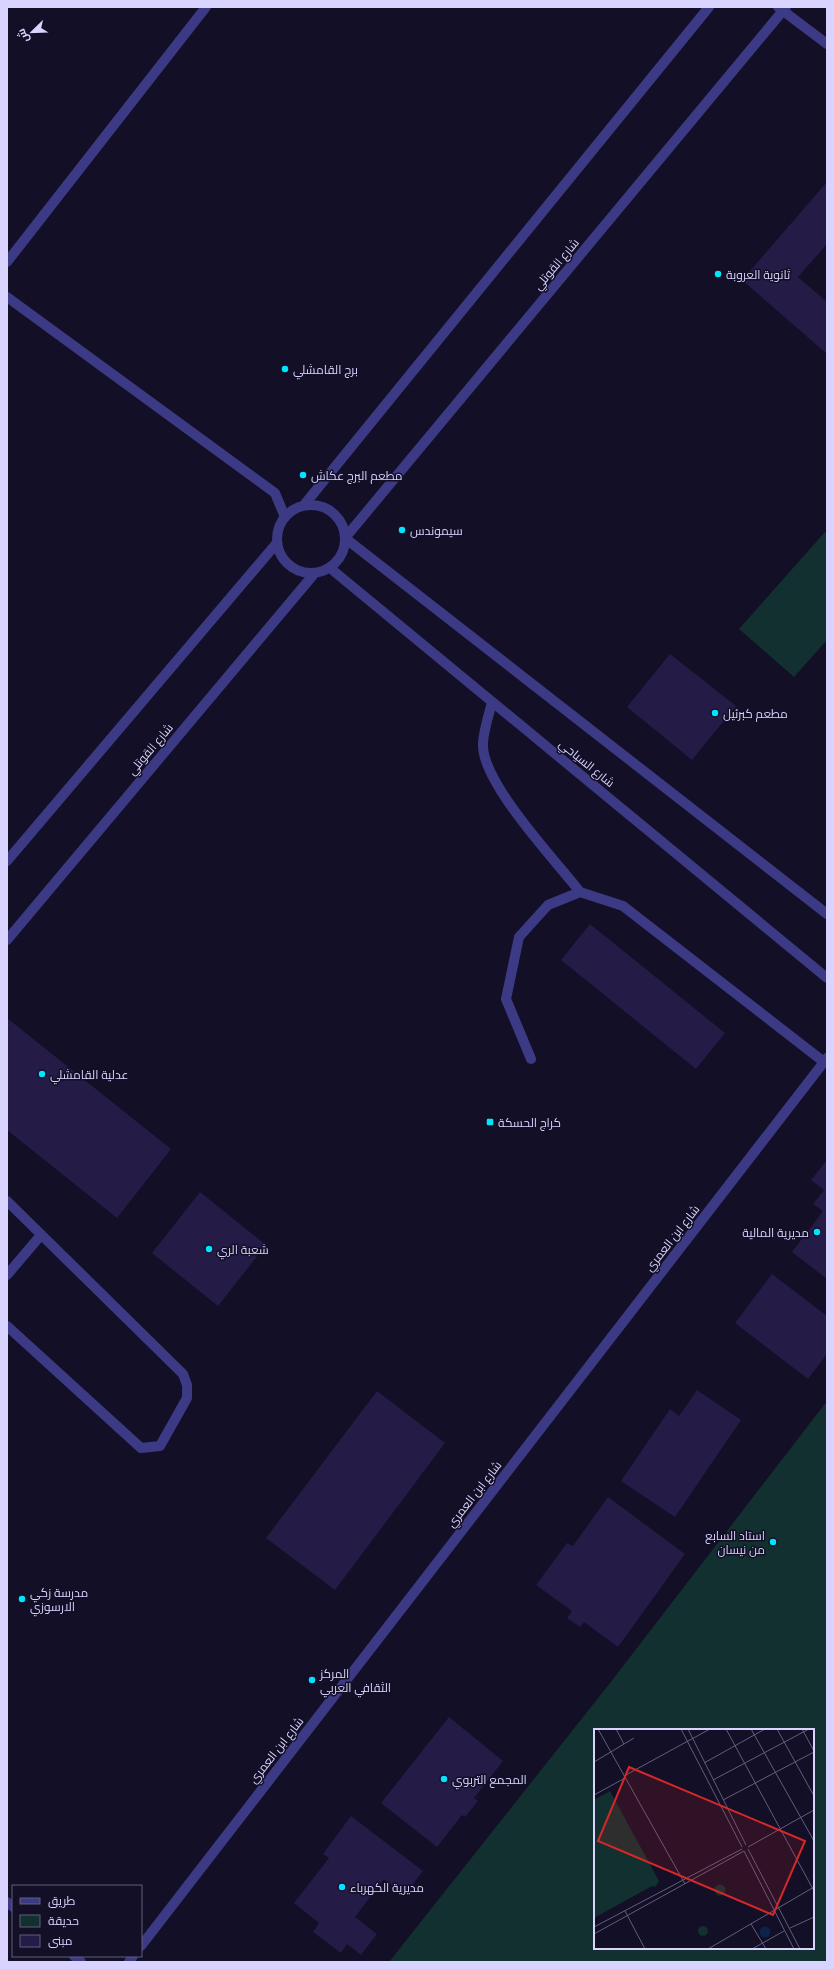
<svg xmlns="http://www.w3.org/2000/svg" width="834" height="1969" viewBox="0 0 834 1969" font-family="Ubuntu,Cairo,sans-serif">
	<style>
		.green { fill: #12302f; fill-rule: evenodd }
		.building { fill: #241b47 }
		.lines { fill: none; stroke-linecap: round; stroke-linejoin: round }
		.minor { stroke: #3d3a85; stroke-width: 10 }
		.poi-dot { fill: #00e5ff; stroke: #130f26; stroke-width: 1.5 }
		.labels { text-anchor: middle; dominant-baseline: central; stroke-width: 3; stroke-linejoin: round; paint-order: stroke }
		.street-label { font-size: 12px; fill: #d9d4ff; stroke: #130f26 }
		.poi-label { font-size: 12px; fill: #d9d4ff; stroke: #130f26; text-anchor: start }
		.inset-road { fill: none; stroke: #625e7d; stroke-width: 1 }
		.view { fill: #d62828; fill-opacity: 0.15; stroke: #d62828; stroke-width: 2 }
		.inset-edge { fill: none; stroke: #d9d4ff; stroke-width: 2 }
	</style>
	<rect width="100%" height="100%" fill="#130f26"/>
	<!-- green -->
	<path class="green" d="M 825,532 L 827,534 L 827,640 L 794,677 L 739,629 Z
		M 827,1401 L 827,1962 L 389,1962 L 610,1683 ZM 595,1730 L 813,1730 L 813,1948 L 595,1948 Z"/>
	<!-- building -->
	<path class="building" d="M 827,182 L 827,244 L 798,277 L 827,302 L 827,354 L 742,280 Z
		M 670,654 L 736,706 L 692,760 L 627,707 Z
		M 590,924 L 725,1033 L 696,1069 L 561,960 Z
		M 7,1018 L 171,1149 L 117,1218 L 7,1130 Z
		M 827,1160 L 827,1279 L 792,1252 L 823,1211 L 813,1204 L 824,1190 L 811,1180 Z
		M 200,1192 L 266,1245 L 218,1306 L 152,1253 Z
		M 772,1274 L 827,1316 L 827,1354 L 808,1379 L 735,1323 Z
		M 697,1390 L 741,1420 L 675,1517 L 621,1481 L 670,1409 L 679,1416 Z
		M 377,1391 L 445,1443 L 335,1590 L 266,1538 Z
		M 608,1497 L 685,1554 L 618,1647 L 584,1622 L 580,1627 L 567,1618 L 572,1611 L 536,1585 L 567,1543 L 573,1546 Z
		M 449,1717 L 503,1761 L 474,1798 L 478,1801 L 465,1817 L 462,1815 L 437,1847 L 381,1803 Z
		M 351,1816 L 423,1871 L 404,1895 L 384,1879 L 355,1917 L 377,1934 L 361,1955 L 347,1944 L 341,1953 L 313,1932 L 319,1923 L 294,1903 L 329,1858 L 323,1854 Z"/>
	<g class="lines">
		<!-- minor -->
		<path class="minor" d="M 778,7 L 827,44
			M 786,7 L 345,538 L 827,914
			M 7,262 L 206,7
			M 7,297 L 275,493 L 285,517
			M277 539a34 34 0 1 1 68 0a34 34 0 1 1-68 0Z
			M 304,505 L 709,7
			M 330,568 L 827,978
			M 492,702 C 489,715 482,735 483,747 C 485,786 555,860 580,892
			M 7,861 L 276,544
			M 7,940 L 314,574
			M 531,1059 L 506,999 L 519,937 L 548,905 L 580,892 L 623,906 L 824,1062
			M 7,1201 L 183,1374 L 187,1385 L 187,1398 L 160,1446 L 141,1448 L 7,1326
			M 7,1275 L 41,1235
			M 7,1902 L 13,1907
			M 141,1946 L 827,1058
			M 74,1956 L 81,1962
			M 129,1962 L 133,1956"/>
	</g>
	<!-- markers -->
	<g class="poi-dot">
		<circle cx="718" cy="274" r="4"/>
		<circle cx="285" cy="369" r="4"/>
		<circle cx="303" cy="475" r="4"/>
		<circle cx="402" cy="530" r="4"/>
		<circle cx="715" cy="713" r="4"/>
		<circle cx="42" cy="1074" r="4"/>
		<rect x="486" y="1118" width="8" height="8" rx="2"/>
		<circle cx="817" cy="1232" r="4"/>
		<circle cx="209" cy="1249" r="4"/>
		<circle cx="773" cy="1542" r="4"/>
		<circle cx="22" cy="1599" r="4"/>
		<circle cx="312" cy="1680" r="4"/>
		<circle cx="444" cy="1779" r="4"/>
		<circle cx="342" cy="1887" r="4"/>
	</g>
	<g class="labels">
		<!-- street labels -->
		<g class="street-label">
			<text transform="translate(556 264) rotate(-50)">شارع القوتلي</text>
			<text transform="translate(150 749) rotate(-50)">شارع القوتلي</text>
			<text transform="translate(587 763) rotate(39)">شارع السياحي</text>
			<text transform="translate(672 1238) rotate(-52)">شارع ابن العمري</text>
			<text transform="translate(474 1494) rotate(-52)">شارع ابن العمري</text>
			<text transform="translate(276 1750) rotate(-52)">شارع ابن العمري</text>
		</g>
		<!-- poi labels -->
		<g class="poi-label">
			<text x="726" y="274">ثانوية العروبة</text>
			<text x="293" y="369">برج القامشلي</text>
			<text x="311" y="475">مطعم البرج عكاش</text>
			<text x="410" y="530">سيموندس</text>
			<text x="723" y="713">مطعم كبرئيل</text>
			<text x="50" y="1074">عدلية القامشلي</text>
			<text x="498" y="1122">كراج الحسكة</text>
			<text x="809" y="1232" text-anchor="end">مديرية المالية</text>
			<text x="217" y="1249">شعبة الري</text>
			<text x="765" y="1535" text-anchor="end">استاد السابع<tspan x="765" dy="14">من نيسان</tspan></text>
			<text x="30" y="1592">مدرسة زكي<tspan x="30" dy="14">الارسوزي</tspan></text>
			<text x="320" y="1673">المركز<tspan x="320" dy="14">الثقافي العربي</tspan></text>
			<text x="452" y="1779">المجمع التربوي</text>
			<text x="350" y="1887">مديرية الكهرباء</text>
		</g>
	</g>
	<!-- overview -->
	<g transform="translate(594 1729)">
		<rect width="220" height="220" fill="#130f26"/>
		<path d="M 16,62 L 65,152 L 61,158 L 58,157 L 0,189 L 0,71 ZM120.5 161a5.5 5.5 0 1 1 11 0a5.5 5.5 0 1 1-11 0ZM104 202a5 5 0 1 1 10 0a5 5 0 1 1-10 0Z" fill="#12302f"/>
		<path d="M165.5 203a5.5 5.5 0 1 1 11 0a5.5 5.5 0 1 1-11 0Z" fill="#0c2248"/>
		<path class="inset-road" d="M 4,0 L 91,155M 22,0 L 30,15M 87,0 L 148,118M 94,0 L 152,116M 132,0 L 220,162M 157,0 L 220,112M 183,0 L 220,67M 208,0 L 220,22M 0,33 L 40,9M 110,34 L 171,0M 30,47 L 116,0M 119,51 L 215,0M 0,66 L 31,49M 129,71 L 220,23M 154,118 L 220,81M 154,120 L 206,220M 31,182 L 51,220M 157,195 L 172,220M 0,198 L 148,120M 196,199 L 220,188M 0,205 L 150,122 L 200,220M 114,220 L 220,158M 158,220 L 190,202"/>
		<path class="view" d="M 35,38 L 211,112 L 179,186 L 4,112 Z"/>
		<rect width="220" height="220" class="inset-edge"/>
	</g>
	<!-- border -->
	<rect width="834" height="1969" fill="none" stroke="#d9d4ff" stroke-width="16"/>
	<!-- legend -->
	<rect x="12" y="1885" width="130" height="72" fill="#130f26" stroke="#625e7d"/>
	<rect x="20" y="1898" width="20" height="6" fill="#3d3a85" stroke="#625e7d"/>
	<text x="48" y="1905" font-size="12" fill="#d9d4ff">طريق</text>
	<rect x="20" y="1915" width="20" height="12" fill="#12302f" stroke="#625e7d"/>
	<text x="48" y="1925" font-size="12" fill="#d9d4ff">حديقة</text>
	<rect x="20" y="1935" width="20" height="12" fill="#241b47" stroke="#625e7d"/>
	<text x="48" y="1945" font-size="12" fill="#d9d4ff">مبنى</text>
	<!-- north arrow -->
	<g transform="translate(32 32) rotate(247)" stroke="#130f26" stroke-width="3" paint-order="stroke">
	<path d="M0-3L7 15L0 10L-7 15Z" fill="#d9d4ff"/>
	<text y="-6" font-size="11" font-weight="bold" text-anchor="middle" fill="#d9d4ff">ش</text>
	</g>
</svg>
